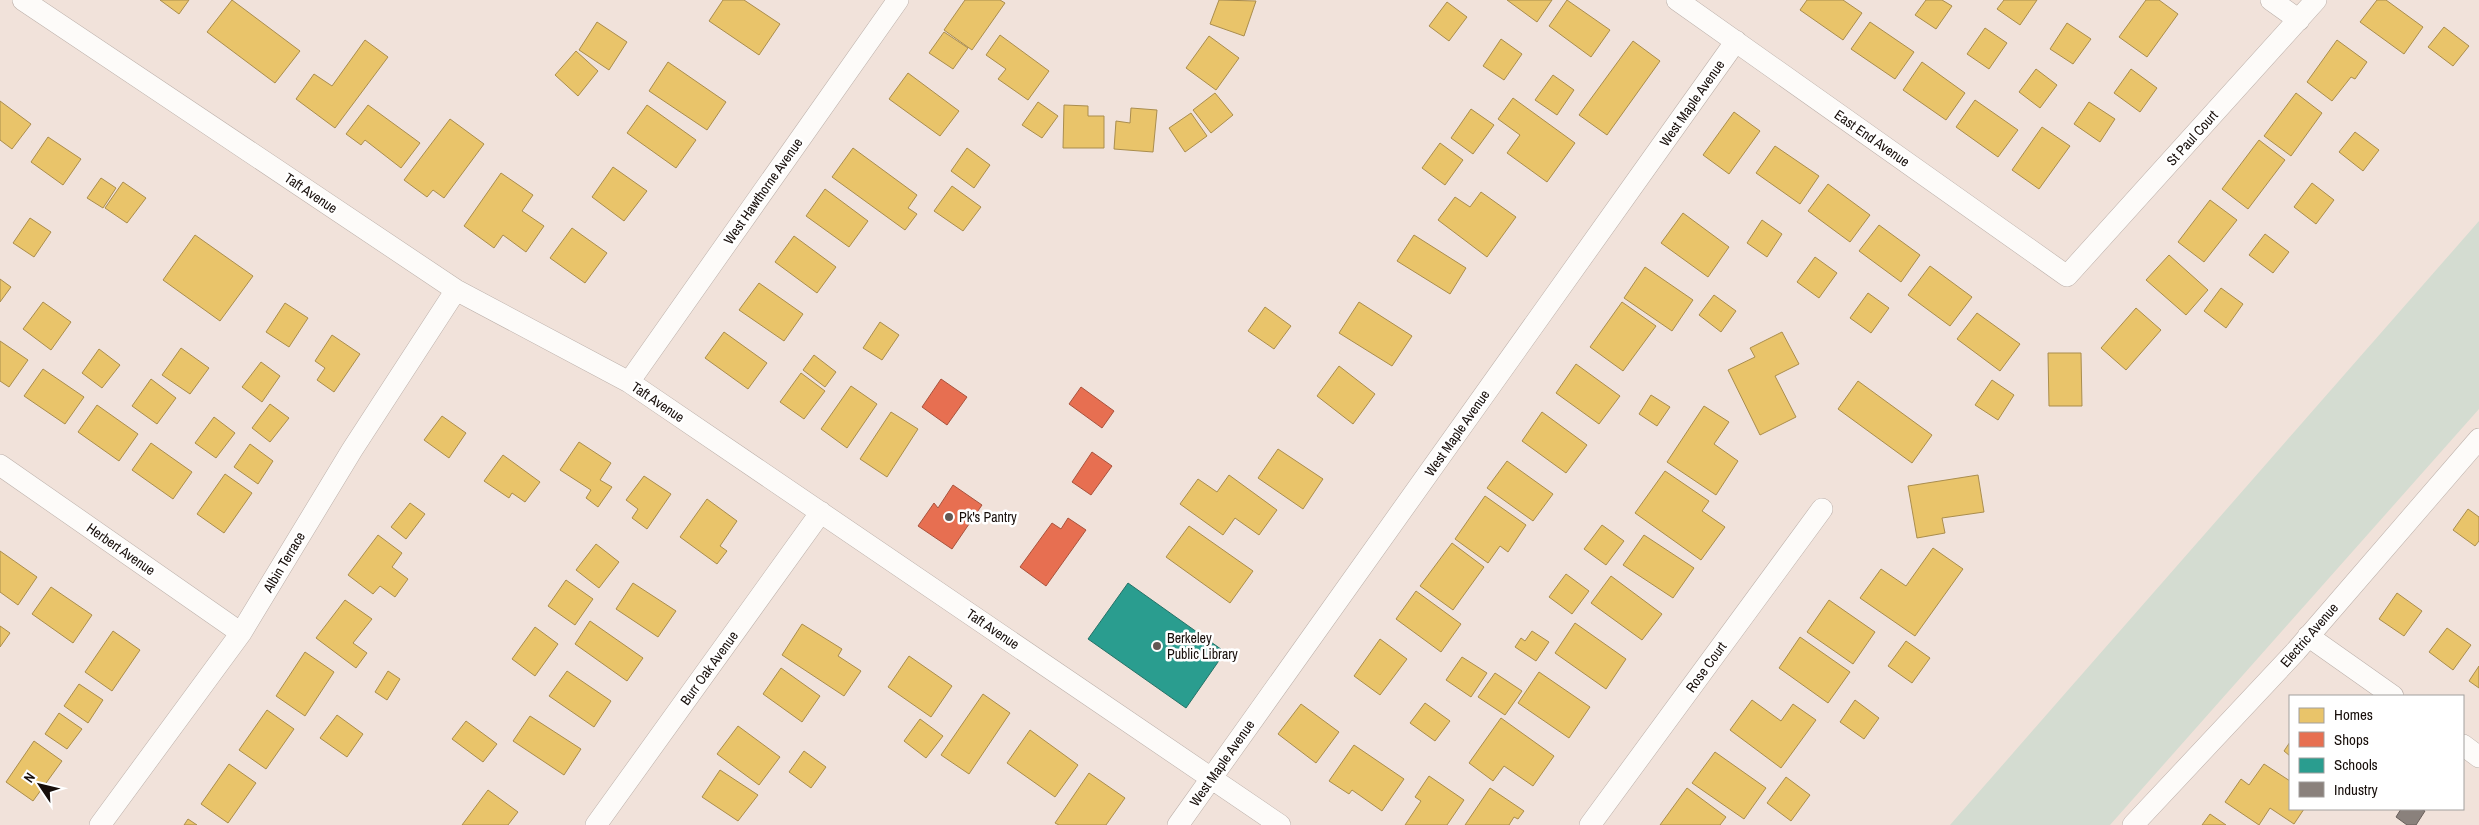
<svg xmlns="http://www.w3.org/2000/svg" width="2479" height="825" viewBox="0 0 2479 825" font-family="'Archivo Narrow',sans-serif">
	<style>
		.green { fill: #d4dcd1 }
		.homes { fill: #e9c46a; stroke: #aa8d4d }
		.shops { fill: #e76f51; stroke: #a9523c }
		.schools { fill: #2a9d8f; stroke: #247267 }
		.industry { fill: #8a817c; stroke: #685e5a }
		.lines { fill: none; stroke-linecap: round; stroke-linejoin: round }
		.minor-casing { stroke: #bcb0aa; stroke-width: 22 }
		.minor { stroke: #fdfbf9; stroke-width: 21 }
		.poi-dot { fill: #635853; stroke: #fff; stroke-width: 2 }
		.labels { text-anchor: middle; dominant-baseline: central; stroke-width: 5; stroke-linejoin: round; paint-order: stroke }
		.street-label { font-size: 14px; fill: #170e0a; stroke: #fff }
		.poi-label { font-size: 14px; fill: #170e0a; stroke: #fff; text-anchor: start }
	</style>
	<rect width="100%" height="100%" fill="#f1e2da"/>
	<!-- green -->
	<path class="green" d="M 2479,221 L 2479,409 L 2110,825 L 1950,825 Z"/>
	<!-- homes -->
	<path class="homes" d="M 160,0 L 189,0 L 179,14 Z
		M 232,0 L 300,51 L 275,83 L 207,32 Z
		M 723,0 L 744,0 L 780,24 L 759,55 L 709,21 Z
		M 965,0 L 1000,0 L 1005,3 L 972,50 L 944,30 Z
		M 1219,0 L 1256,1 L 1244,36 L 1210,24 Z
		M 1507,0 L 1552,0 L 1537,22 Z
		M 1567,0 L 1610,30 L 1591,57 L 1549,26 Z
		M 1807,0 L 1843,0 L 1862,13 L 1843,40 L 1800,10 Z
		M 1926,0 L 1942,0 L 1952,6 L 1936,29 L 1915,15 Z
		M 2004,0 L 2037,0 L 2020,25 L 1997,9 Z
		M 2146,0 L 2159,0 L 2178,14 L 2147,57 L 2119,37 Z
		M 2377,0 L 2386,0 L 2423,27 L 2404,54 L 2360,22 Z
		M 1447,2 L 1467,17 L 1449,41 L 1429,26 Z
		M 597,22 L 627,42 L 609,70 L 579,50 Z
		M 1870,22 L 1914,52 L 1895,79 L 1851,49 Z
		M 2067,23 L 2091,39 L 2073,64 L 2050,49 Z
		M 2444,27 L 2469,46 L 2453,66 L 2428,47 Z
		M 1985,28 L 2007,43 L 1989,69 L 1967,54 Z
		M 944,32 L 968,48 L 953,69 L 929,53 Z
		M 1000,35 L 1049,71 L 1028,100 L 998,79 L 1006,69 L 986,55 Z
		M 1209,36 L 1239,58 L 1216,90 L 1186,68 Z
		M 1501,39 L 1522,54 L 1504,80 L 1483,66 Z
		M 365,40 L 388,57 L 335,128 L 296,99 L 314,74 L 332,86 Z
		M 2337,40 L 2367,62 L 2355,79 L 2351,77 L 2332,101 L 2307,82 Z
		M 1633,41 L 1660,61 L 1607,135 L 1579,115 Z
		M 576,51 L 598,71 L 578,96 L 555,75 Z
		M 668,62 L 726,102 L 707,130 L 649,91 Z
		M 1922,62 L 1965,93 L 1946,120 L 1903,90 Z
		M 2036,69 L 2057,85 L 2040,108 L 2019,92 Z
		M 2131,69 L 2157,88 L 2140,112 L 2114,93 Z
		M 908,73 L 959,111 L 940,136 L 889,99 Z
		M 1553,75 L 1574,90 L 1557,115 L 1535,100 Z
		M 1215,93 L 1233,115 L 1211,133 L 1193,110 Z
		M 2296,93 L 2322,113 L 2291,156 L 2264,136 Z
		M 1513,98 L 1575,143 L 1547,182 L 1507,153 L 1520,135 L 1498,119 Z
		M 1975,100 L 2018,130 L 1998,157 L 1956,127 Z
		M 0,101 L 31,124 L 12,149 L 0,140 Z
		M 1038,102 L 1058,116 L 1042,138 L 1022,125 Z
		M 2089,102 L 2115,119 L 2100,142 L 2074,124 Z
		M 368,105 L 420,143 L 401,168 L 365,140 L 361,145 L 346,134 Z
		M 647,105 L 696,140 L 676,168 L 627,133 Z
		M 1064,105 L 1088,106 L 1088,116 L 1104,116 L 1104,148 L 1063,148 Z
		M 1131,108 L 1157,110 L 1153,152 L 1114,149 L 1116,121 L 1130,123 Z
		M 1471,109 L 1494,125 L 1473,154 L 1451,138 Z
		M 1734,112 L 1760,131 L 1729,174 L 1703,155 Z
		M 1191,113 L 1207,136 L 1185,152 L 1169,128 Z
		M 450,119 L 484,144 L 444,198 L 433,190 L 427,197 L 404,180 Z
		M 2042,127 L 2070,146 L 2039,189 L 2012,170 Z
		M 2355,132 L 2379,150 L 2363,171 L 2339,152 Z
		M 48,137 L 81,159 L 63,185 L 31,162 Z
		M 2259,140 L 2285,160 L 2248,209 L 2222,189 Z
		M 1440,143 L 1463,160 L 1445,185 L 1422,168 Z
		M 1775,146 L 1819,176 L 1800,204 L 1756,173 Z
		M 853,148 L 917,195 L 908,208 L 917,214 L 905,230 L 832,177 Z
		M 967,148 L 990,165 L 974,188 L 951,171 Z
		M 613,167 L 647,191 L 624,221 L 592,197 Z
		M 501,173 L 533,195 L 522,211 L 544,226 L 526,252 L 503,235 L 494,248 L 464,226 Z
		M 101,178 L 116,188 L 103,208 L 87,198 Z
		M 123,182 L 146,198 L 127,223 L 105,208 Z
		M 2312,183 L 2334,200 L 2316,224 L 2294,207 Z
		M 1828,184 L 1870,215 L 1850,242 L 1808,211 Z
		M 952,186 L 981,207 L 963,231 L 934,211 Z
		M 825,189 L 868,221 L 849,247 L 806,216 Z
		M 1481,192 L 1516,217 L 1487,257 L 1438,220 L 1455,197 L 1470,207 Z
		M 2210,200 L 2237,220 L 2204,262 L 2178,242 Z
		M 1683,213 L 1729,247 L 1708,277 L 1661,243 Z
		M 30,218 L 51,232 L 34,257 L 13,243 Z
		M 1762,220 L 1782,234 L 1767,257 L 1747,243 Z
		M 1879,225 L 1920,255 L 1901,282 L 1859,251 Z
		M 572,228 L 607,253 L 585,283 L 550,258 Z
		M 2265,234 L 2289,252 L 2273,273 L 2249,255 Z
		M 195,235 L 253,276 L 220,321 L 163,280 Z
		M 1414,235 L 1466,268 L 1450,294 L 1397,261 Z
		M 794,236 L 836,267 L 817,293 L 775,262 Z
		M 2169,255 L 2208,290 L 2186,315 L 2146,280 Z
		M 1815,257 L 1837,273 L 1819,298 L 1797,282 Z
		M 1930,266 L 1972,297 L 1950,326 L 1908,295 Z
		M 1645,267 L 1693,300 L 1672,331 L 1624,298 Z
		M 0,279 L 11,287 L 0,302 Z
		M 759,283 L 803,314 L 784,341 L 739,310 Z
		M 2221,288 L 2243,304 L 2226,328 L 2204,311 Z
		M 1868,293 L 1889,308 L 1871,333 L 1850,318 Z
		M 1714,295 L 1736,311 L 1721,332 L 1699,315 Z
		M 43,302 L 71,322 L 51,350 L 23,329 Z
		M 1359,302 L 1412,336 L 1392,366 L 1339,333 Z
		M 1622,302 L 1656,326 L 1623,371 L 1590,347 Z
		M 285,303 L 308,318 L 289,347 L 266,332 Z
		M 1265,307 L 1291,326 L 1274,349 L 1248,331 Z
		M 2136,308 L 2161,330 L 2126,370 L 2101,348 Z
		M 1977,313 L 2020,344 L 2000,371 L 1957,339 Z
		M 880,322 L 899,335 L 882,360 L 863,348 Z
		M 724,332 L 767,363 L 748,389 L 705,358 Z
		M 1782,332 L 1799,364 L 1775,376 L 1796,417 L 1760,435 L 1728,370 L 1755,357 L 1750,348 Z
		M 332,335 L 360,354 L 334,392 L 317,380 L 325,368 L 315,361 Z
		M 0,341 L 28,360 L 9,387 L 0,381 Z
		M 181,348 L 209,368 L 190,394 L 162,375 Z
		M 99,349 L 120,365 L 102,388 L 82,373 Z
		M 2048,353 L 2081,353 L 2082,406 L 2049,406 Z
		M 814,355 L 836,372 L 825,387 L 803,370 Z
		M 261,362 L 280,376 L 262,402 L 242,387 Z
		M 1576,364 L 1620,396 L 1599,424 L 1556,393 Z
		M 1339,366 L 1375,394 L 1353,424 L 1317,396 Z
		M 43,369 L 84,397 L 65,424 L 24,396 Z
		M 801,373 L 825,391 L 804,419 L 780,402 Z
		M 151,379 L 176,398 L 157,424 L 132,406 Z
		M 1992,380 L 2014,395 L 1998,420 L 1975,405 Z
		M 1858,381 L 1932,435 L 1912,463 L 1838,409 Z
		M 851,386 L 877,404 L 847,448 L 821,429 Z
		M 1651,395 L 1670,407 L 1657,426 L 1639,414 Z
		M 270,404 L 289,418 L 270,442 L 252,428 Z
		M 97,405 L 138,434 L 119,461 L 78,432 Z
		M 1704,406 L 1729,422 L 1714,444 L 1738,461 L 1716,495 L 1667,462 Z
		M 891,412 L 918,429 L 887,477 L 860,459 Z
		M 1542,412 L 1587,445 L 1566,473 L 1522,441 Z
		M 442,416 L 466,433 L 449,458 L 424,440 Z
		M 214,417 L 235,433 L 216,458 L 195,443 Z
		M 579,442 L 611,463 L 600,480 L 612,487 L 598,507 L 586,498 L 591,490 L 560,470 Z
		M 151,443 L 192,472 L 173,499 L 132,470 Z
		M 250,444 L 273,461 L 258,484 L 234,467 Z
		M 1278,449 L 1323,479 L 1303,509 L 1258,478 Z
		M 503,455 L 540,482 L 525,502 L 512,493 L 509,498 L 484,481 Z
		M 1507,461 L 1553,494 L 1533,521 L 1487,488 Z
		M 1665,471 L 1709,501 L 1702,511 L 1725,527 L 1701,560 L 1635,513 Z
		M 225,474 L 252,493 L 224,533 L 197,514 Z
		M 1229,475 L 1277,510 L 1259,535 L 1235,518 L 1223,535 L 1180,504 L 1198,479 L 1217,492 Z
		M 1978,475 L 1984,512 L 1942,518 L 1945,533 L 1917,538 L 1908,486 Z
		M 644,476 L 671,494 L 647,529 L 632,518 L 638,509 L 626,500 Z
		M 1485,496 L 1526,525 L 1508,552 L 1500,546 L 1488,563 L 1455,539 Z
		M 707,499 L 737,521 L 720,546 L 727,551 L 717,564 L 680,537 Z
		M 410,503 L 425,514 L 406,539 L 391,527 Z
		M 2468,509 L 2479,517 L 2479,541 L 2475,546 L 2453,530 Z
		M 1602,525 L 1624,541 L 1606,565 L 1584,549 Z
		M 1189,526 L 1253,571 L 1230,603 L 1166,557 Z
		M 378,535 L 402,553 L 392,567 L 408,579 L 395,597 L 380,586 L 373,594 L 348,575 Z
		M 1644,535 L 1694,568 L 1673,598 L 1623,565 Z
		M 1452,543 L 1484,567 L 1453,610 L 1420,586 Z
		M 596,544 L 619,562 L 599,588 L 576,570 Z
		M 1933,548 L 1963,569 L 1915,636 L 1860,598 L 1881,569 L 1906,586 Z
		M 0,551 L 37,577 L 18,605 L 0,592 Z
		M 1566,574 L 1589,591 L 1572,614 L 1549,597 Z
		M 1611,576 L 1662,614 L 1642,640 L 1591,603 Z
		M 566,580 L 593,599 L 575,625 L 548,606 Z
		M 633,583 L 676,611 L 658,637 L 616,609 Z
		M 51,587 L 92,615 L 73,643 L 32,614 Z
		M 1416,591 L 1461,624 L 1441,652 L 1396,619 Z
		M 2397,593 L 2422,611 L 2404,636 L 2379,619 Z
		M 345,600 L 372,619 L 353,643 L 367,653 L 356,668 L 316,638 Z
		M 1829,600 L 1875,632 L 1853,664 L 1807,632 Z
		M 590,621 L 643,658 L 627,681 L 575,644 Z
		M 1575,623 L 1626,659 L 1606,689 L 1555,653 Z
		M 802,624 L 842,649 L 838,656 L 861,671 L 844,696 L 782,655 Z
		M 0,626 L 10,633 L 0,647 Z
		M 535,627 L 558,644 L 535,676 L 512,659 Z
		M 2447,628 L 2471,645 L 2453,670 L 2429,652 Z
		M 113,631 L 140,650 L 112,691 L 85,672 Z
		M 1532,631 L 1549,642 L 1536,661 L 1515,647 L 1521,638 L 1525,641 Z
		M 1800,637 L 1850,672 L 1828,703 L 1779,668 Z
		M 1380,639 L 1407,659 L 1380,695 L 1354,676 Z
		M 1906,641 L 1930,658 L 1912,683 L 1888,666 Z
		M 305,652 L 334,672 L 305,716 L 276,696 Z
		M 909,656 L 952,686 L 931,717 L 888,687 Z
		M 1462,657 L 1487,673 L 1471,697 L 1446,680 Z
		M 2479,666 L 2479,688 L 2469,681 Z
		M 781,668 L 820,696 L 802,722 L 763,694 Z
		M 388,671 L 400,679 L 387,700 L 375,692 Z
		M 567,671 L 611,701 L 594,727 L 549,696 Z
		M 1539,672 L 1590,707 L 1569,738 L 1518,703 Z
		M 1495,673 L 1522,691 L 1505,715 L 1478,697 Z
		M 79,684 L 103,700 L 88,723 L 64,706 Z
		M 983,694 L 1010,713 L 969,774 L 941,755 Z
		M 1752,700 L 1781,721 L 1793,704 L 1816,720 L 1781,768 L 1730,730 Z
		M 1855,700 L 1879,718 L 1864,739 L 1840,722 Z
		M 1425,703 L 1450,721 L 1435,741 L 1410,723 Z
		M 1301,704 L 1339,732 L 1316,763 L 1278,734 Z
		M 267,710 L 294,729 L 266,769 L 239,750 Z
		M 59,713 L 82,729 L 67,749 L 45,734 Z
		M 337,715 L 363,734 L 347,757 L 320,738 Z
		M 530,716 L 581,749 L 564,775 L 513,741 Z
		M 1501,718 L 1554,756 L 1533,786 L 1504,766 L 1493,781 L 1469,763 Z
		M 920,719 L 943,736 L 926,758 L 904,741 Z
		M 466,721 L 497,744 L 483,762 L 452,739 Z
		M 738,726 L 780,757 L 759,785 L 717,754 Z
		M 1030,730 L 1078,765 L 1055,797 L 1007,763 Z
		M 34,741 L 62,761 L 33,801 L 6,782 Z
		M 2290,742 L 2290,756 L 2284,751 Z
		M 1354,745 L 1404,779 L 1382,811 L 1352,790 L 1349,794 L 1329,781 Z
		M 804,751 L 826,767 L 811,788 L 789,772 Z
		M 1715,752 L 1766,788 L 1744,819 L 1692,783 Z
		M 229,764 L 256,783 L 228,823 L 201,804 Z
		M 2264,764 L 2290,781 L 2290,809 L 2304,809 L 2294,824 L 2270,808 L 2259,825 L 2225,802 L 2241,779 L 2249,785 Z
		M 720,770 L 758,795 L 738,821 L 702,797 Z
		M 1089,773 L 1125,798 L 1106,825 L 1059,825 L 1055,823 Z
		M 1429,776 L 1464,800 L 1447,825 L 1405,825 L 1421,801 L 1415,797 Z
		M 1786,777 L 1810,795 L 1791,821 L 1767,803 Z
		M 1490,788 L 1524,811 L 1518,819 L 1514,817 L 1509,825 L 1465,825 Z
		M 1687,788 L 1726,817 L 1720,825 L 1660,825 Z
		M 488,790 L 518,812 L 508,825 L 462,825 Z
		M 2210,814 L 2226,825 L 2202,825 Z
		M 188,819 L 197,825 L 184,825 Z"/>
	<!-- shops -->
	<path class="shops" d="M 941,379 L 967,397 L 947,425 L 922,407 Z
		M 1081,387 L 1114,411 L 1102,428 L 1069,404 Z
		M 1092,452 L 1112,466 L 1091,495 L 1072,482 Z
		M 953,485 L 982,505 L 952,549 L 918,526 L 934,503 L 938,508 Z
		M 1068,518 L 1086,530 L 1046,586 L 1020,567 L 1052,523 L 1061,529 Z"/>
	<!-- schools -->
	<path class="schools" d="M 1128,583 L 1225,652 L 1186,708 L 1088,639 Z"/>
	<!-- industry -->
	<path class="industry" d="M 2401,809 L 2421,809 L 2425,811 L 2416,825 L 2407,825 L 2396,817 Z"/>
	<g class="lines">
		<!-- minor casing -->
		<g class="minor-casing">
			<path id="minor" d="M 23,0 L 456,290 L 629,382 L 1280,825
				M 1677,0 L 2067,276 L 2316,0
				M 2271,0 L 2299,20
				M 629,382 L 898,0
				M 0,465 L 241,633
				M 2308,636 L 2393,696
				M 2463,745 L 2479,757
				M 100,825 L 241,633 L 352,450 L 456,290
				M 596,825 L 821,512
				M 1178,825 L 1736,41
				M 1590,825 L 1822,509
				M 2133,825 L 2296,651 L 2479,439"/>
		</g>
		<!-- minor -->
		<use href="#minor" class="minor"/>
	</g>
	<!-- markers -->
	<g class="poi-dot">
		<circle cx="949" cy="517" r="5"/>
		<circle cx="1157" cy="646" r="5"/>
	</g>
	<g class="labels">
		<!-- street labels -->
		<g class="street-label">
			<text transform="translate(1692 103) rotate(-55)">West Maple Avenue</text>
			<text transform="translate(1872 138) rotate(35)">East End Avenue</text>
			<text transform="translate(2192 138) rotate(-48)">St Paul Court</text>
			<text transform="translate(763 191) rotate(-55)">West Hawthorne Avenue</text>
			<text transform="translate(311 193) rotate(34)">Taft Avenue</text>
			<text transform="translate(658 402) rotate(34)">Taft Avenue</text>
			<text transform="translate(1457 433) rotate(-55)">West Maple Avenue</text>
			<text transform="translate(121 549) rotate(35)">Herbert Avenue</text>
			<text transform="translate(284 562) rotate(-59)">Albin Terrace</text>
			<text transform="translate(993 629) rotate(34)">Taft Avenue</text>
			<text transform="translate(2309 635) rotate(-49)">Electric Avenue</text>
			<text transform="translate(1706 667) rotate(-54)">Rose Court</text>
			<text transform="translate(709 668) rotate(-54)">Burr Oak Avenue</text>
			<text transform="translate(1222 763) rotate(-55)">West Maple Avenue</text>
		</g>
		<!-- poi labels -->
		<g class="poi-label">
			<text x="959" y="517">Pk's Pantry</text>
			<text x="1167" y="638">Berkeley<tspan x="1167" dy="16">Public Library</tspan></text>
		</g>
	</g>
	<!-- legend -->
	<rect x="2289" y="695" width="175" height="115" fill="#ffffff" stroke="#a29f9d"/>
	<rect x="2299" y="708" width="25" height="15" fill="#e9c46a" stroke="#a29f9d"/>
	<text x="2334" y="720" font-size="15" fill="#170e0a">Homes</text>
	<rect x="2299" y="732" width="25" height="15" fill="#e76f51" stroke="#a29f9d"/>
	<text x="2334" y="745" font-size="15" fill="#170e0a">Shops</text>
	<rect x="2299" y="758" width="25" height="15" fill="#2a9d8f" stroke="#a29f9d"/>
	<text x="2334" y="770" font-size="15" fill="#170e0a">Schools</text>
	<rect x="2299" y="782" width="25" height="15" fill="#8a817c" stroke="#a29f9d"/>
	<text x="2334" y="795" font-size="15" fill="#170e0a">Industry</text>
	<!-- north arrow -->
	<g transform="translate(40 785) rotate(305)" stroke="#ffffff" stroke-width="4" paint-order="stroke">
	<path d="M0-4L9 19L0 12L-9 19Z" fill="#170e0a"/>
	<text y="-8" font-size="14" font-weight="bold" text-anchor="middle" fill="#170e0a">N</text>
	</g>
</svg>
